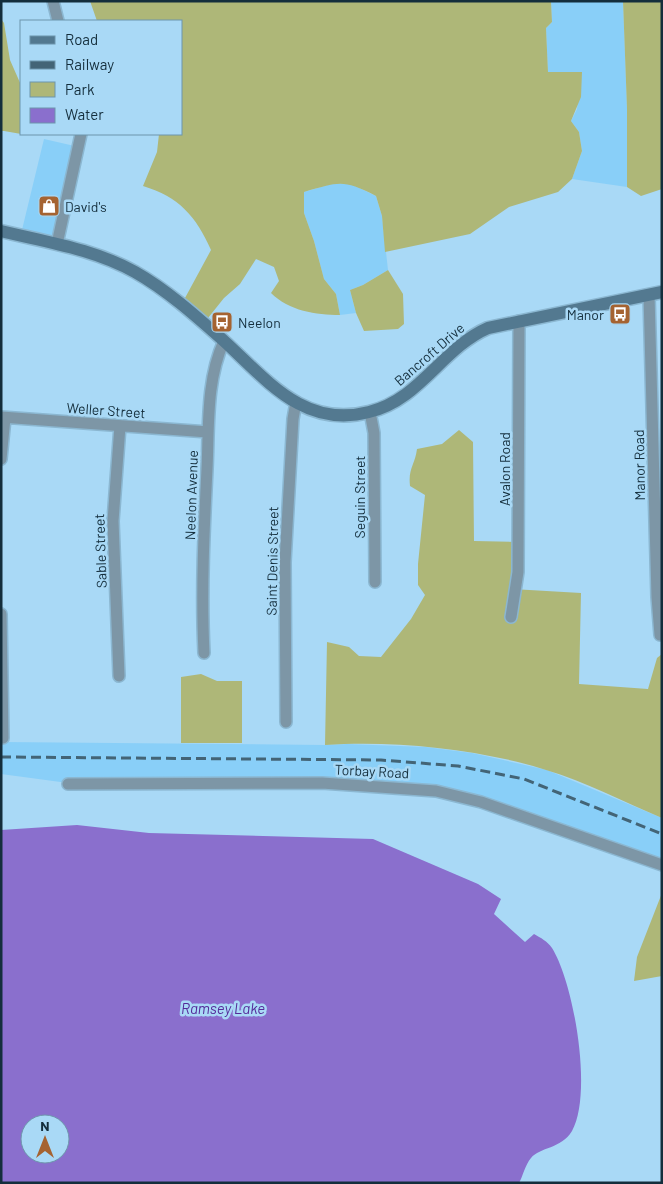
<svg xmlns="http://www.w3.org/2000/svg" width="663" height="1184" viewBox="0 0 663 1184" font-family="Barlow,sans-serif">
	<style>
		.built { fill: #89cff8 }
		.green { fill: #aeb778 }
		.water { fill: #8a6fcd; fill-rule: evenodd }
		.lines { fill: none; stroke-linecap: round; stroke-linejoin: round }
		.street-casing { stroke: #8bb7d1; stroke-width: 14 }
		.secondary-casing { stroke: #8bb7d1; stroke-width: 15 }
		.street { stroke: #7d96a6; stroke-width: 11 }
		.secondary { stroke: #537990; stroke-width: 12 }
		.rail { stroke: #436476; stroke-width: 3; stroke-dasharray: 10 5; stroke-linecap: butt }
		.labels { text-anchor: middle; dominant-baseline: central; stroke-width: 5; stroke-linejoin: round; paint-order: stroke }
		.poi-label { font-size: 14px; fill: #142e3c; stroke: #a9d9f6; text-anchor: start }
		.street-label { font-size: 14px; fill: #142e3c; stroke: #a9d9f6 }
		.water-label { font-size: 15px; font-style: italic; fill: #542a99; stroke: #a9d9f6 }
	</style>
	<rect width="100%" height="100%" fill="#a9d9f6"/>
	<!-- built -->
	<path class="built" d="M 551,1 L 623,1 L 627,109 L 627,187 L 572,179 L 582,151 L 579,132 L 571,121 L 577,109 L 581,72 L 548,72 L 546,28 L 552,22 Z
		M 44,139 L 79,147 L 57,242 L 21,234 Z
		M 335,183 L 351,184 L 376,196 L 382,216 L 388,270 L 363,285 L 350,290 L 356,313 L 340,315 L 336,294 L 324,279 L 314,241 L 304,213 L 304,192 Z
		M 1,742 L 325,745 L 347,744 L 426,747 L 472,753 L 547,770 L 662,818 L 662,864 L 435,790 L 68,783 L 1,774 Z"/>
	<!-- green -->
	<path class="green" d="M 90,1 L 551,1 L 552,22 L 546,28 L 548,72 L 582,72 L 581,97 L 571,121 L 579,132 L 582,151 L 572,179 L 558,192 L 509,207 L 470,234 L 385,252 L 382,216 L 376,196 C 342,179 340,182 304,192 L 304,213 L 314,241 L 324,279 L 336,294 L 340,315 C 316,315 289,311 271,293 L 279,281 L 274,267 L 256,259 L 240,284 L 224,298 L 208,318 L 185,298 L 211,250 C 196,216 179,197 143,186 L 157,152 L 159,134 L 181,134 L 181,21 L 97,21 Z
		M 623,1 L 662,1 L 662,189 L 641,196 L 627,187 L 627,109 Z
		M 1,19 L 4,23 L 10,60 L 21,85 L 21,134 L 27,135 L 4,131 L 1,131 Z
		M 388,270 L 403,294 L 404,324 L 398,329 L 364,331 L 356,313 L 350,290 L 363,285 Z
		M 459,430 L 473,442 L 474,541 L 517,542 L 512,589 L 581,593 L 579,684 L 648,689 L 657,658 L 662,654 L 662,818 C 624,802 586,782 546,770 C 481,749 393,740 325,745 L 327,642 L 349,647 L 359,656 L 381,657 L 411,619 L 425,595 L 418,585 L 418,564 L 425,495 L 410,486 C 408,468 415,465 417,449 L 442,444 Z
		M 201,674 L 217,681 L 242,681 L 242,743 L 181,743 L 181,677 Z
		M 662,893 L 662,976 L 634,981 L 637,957 Z"/>
	<!-- water -->
	<path class="water" d="M 77,825 L 149,833 L 373,839 L 478,884 L 501,899 L 494,914 L 525,942 L 534,934 C 541,938 547,941 552,948 C 574,983 593,1094 572,1131 C 561,1149 540,1147 531,1158 C 525,1165 523,1176 519,1183 L 1,1183 L 1,830 ZM 30,1124 L 60,1124 L 60,1154 L 30,1154 Z"/>
	<g class="lines">
		<!-- street casing -->
		<g class="street-casing">
			<path id="street" d="M 53,1 L 58,21
				M 57,244 L 81,134
				M 649,295 L 657,597 L 660,635
				M 370,412 L 374,433 L 375,582
				M 1,417 L 208,432
				M 1,459 L 5,418
				M 1,614 L 3,738
				M 511,617 L 518,572 L 519,321
				M 204,653 C 201,591 204,530 207,469 C 209,427 206,380 224,341
				M 119,676 L 113,521 L 120,426
				M 286,722 L 285,562 L 293,419 L 296,402
				M 68,784 L 322,783 L 436,791 L 481,802 L 662,865"/>
		</g>
		<!-- secondary casing -->
		<g class="secondary-casing">
			<path id="secondary" d="M 1,231 C 46,242 94,249 135,272 C 167,290 197,317 224,341 C 267,380 304,429 369,412 C 420,400 442,348 488,328 L 662,292"/>
		</g>
		<!-- street -->
		<use href="#street" class="street"/>
		<!-- secondary -->
		<use href="#secondary" class="secondary"/>
		<!-- rail -->
		<path class="rail" d="M 1,757 L 381,760 L 458,766 L 524,779 L 662,834"/>
	</g>
	<!-- icons -->
	<defs>
		<g id="shop-square" transform="scale(1.125)"><rect x="-9" y="-9" width="18" height="18" rx="4" fill="#a56331" stroke="#a9d9f6"/><path d="M-5-2.5h2.3a2.7 3.5 0 0 1 5.4 0H5L5.5 6h-11ZM-1.5-2.5h3a1.5 2.3 0 0 0-3 0Z" fill="#fff"/></g>
		<g id="bus-square" transform="scale(1.125)"><rect x="-9" y="-9" width="18" height="18" rx="4" fill="#a56331" stroke="#a9d9f6"/><path d="M-5-6H5V4H4V6H2V4H-2V6H-4V4H-5ZM-3.5-4V0h7V-4ZM-3.5 1.2v1.5H-2V1.2ZM2 1.2v1.5H3.5V1.2Z" fill="#fff"/></g>
	</defs>
	<g fill-rule="evenodd">
		<use href="#shop-square" x="49" y="206"/>
		<use href="#bus-square" x="620" y="314"/>
		<use href="#bus-square" x="222" y="322"/>
	</g>
	<g class="labels">
		<!-- poi labels -->
		<g class="poi-label">
			<text x="65" y="206">David's</text>
			<text x="604" y="314" text-anchor="end">Manor</text>
			<text x="238" y="322">Neelon</text>
		</g>
		<!-- street labels -->
		<g class="street-label">
			<text transform="translate(429 354) rotate(-41)">Bancroft Drive</text>
			<text transform="translate(106 410) rotate(4)">Weller Street</text>
			<text transform="translate(639 465) rotate(-91)">Manor Road</text>
			<text transform="translate(504 469) rotate(-90)">Avalon Road</text>
			<text transform="translate(191 495) rotate(-88)">Neelon Avenue</text>
			<text transform="translate(359 497) rotate(-90)">Seguin Street</text>
			<text transform="translate(100 551) rotate(-92)">Sable Street</text>
			<text transform="translate(272 561) rotate(-89)">Saint Denis Street</text>
			<text transform="translate(372 771) rotate(3)">Torbay Road</text>
		</g>
		<!-- water labels -->
		<g class="water-label">
			<text x="223" y="1008">Ramsey Lake</text>
		</g>
	</g>
	<!-- border -->
	<rect width="663" height="1184" fill="none" stroke="#142e3c" stroke-width="5"/>
	<!-- legend -->
	<rect x="20" y="20" width="162" height="115" fill="#a9d9f6" stroke="#6d95ac"/>
	<rect x="30" y="36" width="25" height="8" fill="#537990" stroke="#6d95ac"/>
	<text x="65" y="45" font-size="15" fill="#142e3c">Road</text>
	<rect x="30" y="61" width="25" height="8" fill="#436476" stroke="#6d95ac"/>
	<text x="65" y="70" font-size="15" fill="#142e3c">Railway</text>
	<rect x="30" y="82" width="25" height="15" fill="#aeb778" stroke="#6d95ac"/>
	<text x="65" y="95" font-size="15" fill="#142e3c">Park</text>
	<rect x="30" y="108" width="25" height="15" fill="#8a6fcd" stroke="#6d95ac"/>
	<text x="65" y="120" font-size="15" fill="#142e3c">Water</text>
	<!-- north arrow -->
	<g transform="translate(45 1139)"><circle r="24" fill="#a9d9f6" stroke="#6d95ac"/>
	<path d="M0-4L9 19L0 12L-9 19Z" fill="#a56331"/>
	<text y="-8" font-size="14" font-weight="bold" text-anchor="middle" fill="#142e3c">N</text>
	</g>
</svg>
